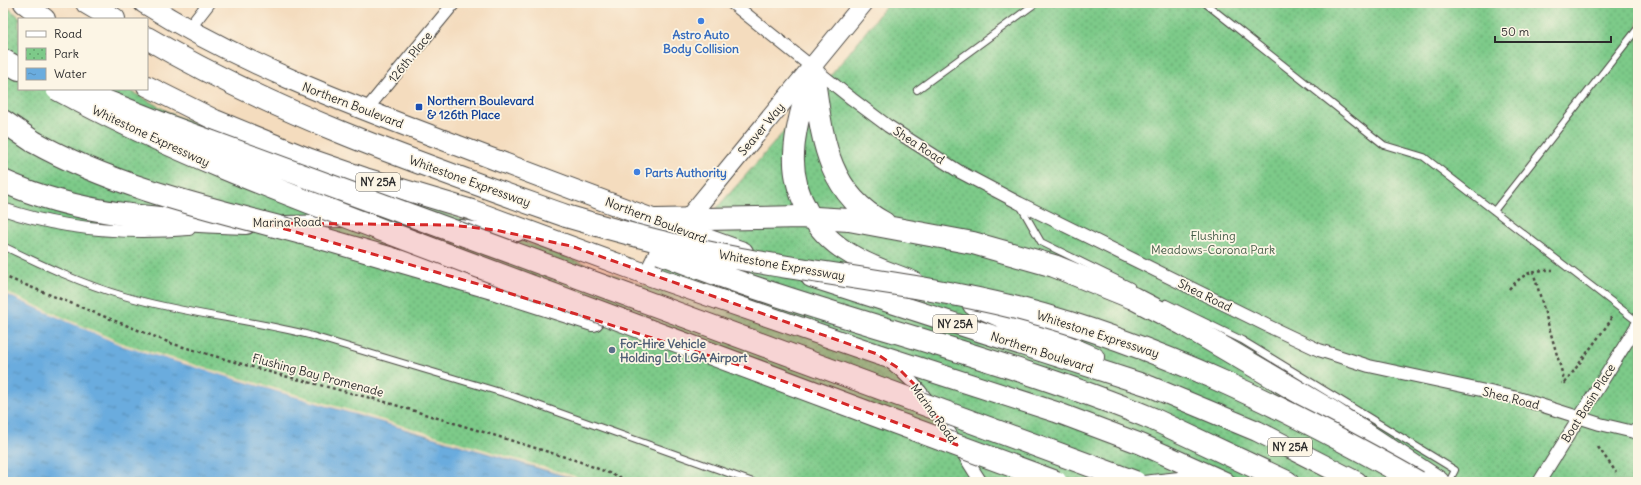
<svg xmlns="http://www.w3.org/2000/svg" width="1641" height="485" viewBox="0 0 1641 485" font-family="Delius,sans-serif">
	<style>
		.park { fill: url(#park-dots); stroke: #547a5a }
		.water { fill: url(#water-ripples); stroke: #4a6c84 }
		.pier { fill: #f4dcbe }
		.lines { fill: none; stroke-linecap: round; stroke-linejoin: round }
		.lane-casing { stroke: #494641; stroke-width: 8 }
		.street-casing { stroke: #494641; stroke-width: 14 }
		.secondary-casing { stroke: #494641; stroke-width: 20 }
		.primary-casing { stroke: #494641; stroke-width: 22 }
		.highway-casing { stroke: #494641; stroke-width: 24 }
		.path { stroke: #494641; stroke-width: 2.5; stroke-dasharray: 3 3; stroke-linecap: butt }
		.lane { stroke: #fff; stroke-width: 6 }
		.street { stroke: #fff; stroke-width: 12 }
		.secondary { stroke: #fff; stroke-width: 18 }
		.primary { stroke: #fff; stroke-width: 20 }
		.highway { stroke: #fff; stroke-width: 22 }
		.highway-bridge-casing { stroke: #494641; stroke-width: 24; stroke-linecap: butt }
		.highway-bridge { stroke: #fff; stroke-width: 22 }
		.marked { fill: #d62828; fill-opacity: 0.2; stroke: #d62828; stroke-width: 3; stroke-dasharray: 8 5; stroke-linejoin: round }
		.shop-dot { fill: #3f7fe0; stroke: #fcf5e5; stroke-width: 1.5 }
		.transit-dot { fill: #1a4fb4; stroke: #fcf5e5; stroke-width: 1.5 }
		.service-dot { fill: #5c6f8a; stroke: #fcf5e5; stroke-width: 1.5 }
		.labels { text-anchor: middle; dominant-baseline: central; stroke-width: 3.5; stroke-linejoin: round; paint-order: stroke }
		.shield { fill: #fcf5e5; stroke: #6a6863; stroke-width: 1 }
		.shield-label { font-size: 11px; font-weight: bold; fill: #2b2b2b }
		.shop-label { font-size: 12px; font-weight: bold; fill: #366cbe; stroke: #fcf5e5 }
		.street-label { font-size: 12px; fill: #2b2b2b; stroke: #fcf5e5 }
		.transit-label { font-size: 12px; font-weight: bold; fill: #164399; stroke: #fcf5e5; text-anchor: start }
		.park-label { font-size: 12px; fill: #445b47; stroke: #fcf5e5 }
		.service-label { font-size: 12px; font-weight: bold; fill: #4e5e75; stroke: #fcf5e5; text-anchor: start }
	</style>
	<defs>
		<pattern id="park-dots" width="8" height="8" patternUnits="userSpaceOnUse"><rect width="8" height="8" fill="#7dca89"/><path d="M2 2h.1M6 6h.1" fill="none" stroke="#67a470" stroke-width="1.8" stroke-linecap="round"/></pattern>
		<pattern id="water-ripples" width="26" height="14" patternUnits="userSpaceOnUse"><rect width="26" height="14" fill="#6aacde"/><path d="M2 4q2-2 4 0t4 0M15 11q2-2 4 0t4 0" fill="none" stroke="#578cb4"/></pattern>
	</defs>
	<rect width="100%" height="100%" fill="#fcf5e5"/>
	<filter id="ink" filterUnits="userSpaceOnUse"><feTurbulence type="fractalNoise" baseFrequency=".025" numOctaves="2"/><feDisplacementMap in="SourceGraphic" scale="8" xChannelSelector="R" yChannelSelector="G"/><feConvolveMatrix kernelMatrix="1 2 1 2 8 2 1 2 1" color-interpolation-filters="sRGB"/></filter>
	<filter id="wash" filterUnits="userSpaceOnUse"><feTurbulence type="fractalNoise" baseFrequency=".012" numOctaves="4" result="noise"/><feDisplacementMap in="SourceGraphic" scale="16" xChannelSelector="R" yChannelSelector="G"/><feGaussianBlur stdDeviation="0.9" result="paint"/><feColorMatrix in="noise" values="0 0 0 0 0 0 0 0 0 0 0 0 0 0 0 0 0 1.4 0 .05"/><feComposite in="paint" operator="in"/></filter>
	<g filter="url(#wash)">
		<rect width="100%" height="100%" fill="#f4dcbe"/>
		<!-- park -->
		<path class="park" d="M 888,3 L 1638,3 L 1638,482 L 585,482 L 123,346 L 3,293 L 3,4 L 22,19 L 19,19 L 19,89 L 127,89 L 176,116 L 360,191 L 431,208 L 646,286 C 730,194 813,102 888,3 Z"/>
		<!-- water -->
		<path class="water" d="M 3,293 L 124,346 L 585,482 L 3,482 Z"/>
		<!-- pier -->
		<path class="pier" d="M 3,291 L 124,344 L 574,476 L 587,482 L 123,346 L 3,293 Z"/>
	</g>
	<g filter="url(#ink)">
		<g class="lines">
			<!-- lane casing -->
			<g class="lane-casing">
				<path id="lane" d="M 1205,3 L 1384,145 L 1424,157 L 1638,322
					M 917,90 L 1036,3
					M 1021,207 L 1041,242 L 1131,286
					M 1494,211 L 1638,28
					M 3,246 C 42,265 82,284 124,296 C 184,314 248,319 309,335 L 510,395 L 753,482
					M 1166,303 L 1242,340 L 1455,470 L 1449,482"/>
			</g>
			<!-- street casing -->
			<g class="street-casing">
				<path id="street" d="M 732,3 L 852,99 L 888,126 L 960,172 L 1019,203 L 1268,326 L 1319,350 L 1369,366 L 1518,398 L 1600,424 L 1638,433
					M 188,30 L 209,3
					M 366,110 L 454,3
					M 3,209 C 63,230 126,234 189,229
					M 285,222 L 343,221
					M 375,222 L 413,223
					M 461,226 L 518,235
					M 891,363 C 929,391 955,443 981,482
					M 1143,482 L 1179,478 L 1208,479
					M 1539,482 L 1638,324"/>
			</g>
			<!-- secondary casing -->
			<g class="secondary-casing">
				<path id="secondary" d="M 651,276 L 651,268 L 657,256 L 864,3"/>
			</g>
			<!-- primary casing -->
			<g class="primary-casing">
				<path id="primary" d="M 24,3 L 45,19
					M 144,3 C 243,65 350,105 459,146 C 554,182 648,218 743,252
					M 812,70 C 805,97 795,125 794,154 C 792,195 816,235 852,255 C 871,267 893,273 914,282
					M 147,86 L 215,120 L 310,159 L 365,178 L 472,210 L 651,276 L 877,354 L 1056,412 L 1141,444 L 1225,482
					M 811,277 L 1149,386 L 1257,431 L 1357,482
					M 973,305 L 1094,357"/>
			</g>
			<!-- highway casing -->
			<g class="highway-casing">
				<path id="highway" d="M 87,3 L 114,19
					M 147,38 C 278,115 423,165 566,216
					M 3,60 L 19,69
					M 812,67 C 822,128 822,190 884,223
					M 3,121 L 34,142
					M 3,181 C 79,216 165,220 246,223
					M 656,220 L 799,217 L 849,220 L 973,243 L 1054,266 L 1133,298 L 1183,324 L 1329,410 L 1438,482
					M 324,239 L 499,290 L 593,320
					M 1153,419 L 1287,482"/>
			</g>
			<!-- path -->
			<path class="path" d="M 1533,271 L 1565,383 L 1561,383
				M 3,276 L 173,344 L 273,373 L 382,401 L 578,461 L 632,482
				M 1509,289 C 1523,274 1532,269 1553,270
				M 1565,383 L 1611,320 L 1610,314
				M 1598,447 L 1616,472"/>
			<!-- lane -->
			<use href="#lane" class="lane"/>
			<!-- street -->
			<use href="#street" class="street"/>
			<!-- secondary -->
			<use href="#secondary" class="secondary"/>
			<!-- primary -->
			<use href="#primary" class="primary"/>
			<!-- highway -->
			<use href="#highway" class="highway"/>
			<!-- highway-bridge casing -->
			<g class="highway-bridge-casing">
				<path id="highway-bridge" d="M 57,89 C 189,161 328,209 469,263 C 665,337 860,410 1056,482
					M 75,89 L 163,124 L 1135,482
					M 34,142 C 124,192 227,212 324,239
					M 566,216 C 623,233 682,248 741,259 C 833,276 926,285 1017,308 C 1160,345 1290,410 1418,482
					M 660,253 C 821,317 993,353 1153,419"/>
			</g>
			<!-- highway-bridge -->
			<use href="#highway-bridge" class="highway-bridge"/>
		</g>
	</g>
	<!-- marked area -->
	<path class="marked" d="M 264,223 L 451,225 L 495,230 L 571,246 L 877,354 L 898,368 L 915,385 L 957,445 L 742,366 L 499,290 Z"/>
	<!-- markers -->
	<g class="shop-dot">
		<circle cx="701" cy="21" r="4"/>
		<circle cx="637" cy="172" r="4"/>
	</g>
	<rect class="transit-dot" x="415" y="103" width="8" height="8" rx="2"/>
	<circle class="service-dot" cx="612" cy="350" r="4"/>
	<g class="labels">
		<!-- shield labels -->
		<g class="shield">
			<rect x="356" y="173" width="44" height="18" rx="3"/>
			<rect x="933" y="315" width="44" height="18" rx="3"/>
			<rect x="1268" y="438" width="44" height="18" rx="3"/>
		</g>
		<g class="shield-label">
			<text x="378" y="182">NY 25A</text>
			<text x="955" y="324">NY 25A</text>
			<text x="1290" y="447">NY 25A</text>
		</g>
		<!-- shop labels -->
		<g class="shop-label">
			<text x="701" y="34">Astro Auto<tspan x="701" dy="14">Body Collision</tspan></text>
			<text x="645" y="172" text-anchor="start">Parts Authority</text>
		</g>
		<!-- street labels -->
		<g class="street-label">
			<text transform="translate(410 57) rotate(-51)">126th Place</text>
			<text transform="translate(353 105) rotate(21)">Northern Boulevard</text>
			<text transform="translate(761 129) rotate(-50)">Seaver Way</text>
			<text transform="translate(151 136) rotate(25)">Whitestone Expressway</text>
			<text transform="translate(919 145) rotate(33)">Shea Road</text>
			<text transform="translate(470 181) rotate(20)">Whitestone Expressway</text>
			<text transform="translate(656 220) rotate(21)">Northern Boulevard</text>
			<text transform="translate(287 222) rotate(-1)">Marina Road</text>
			<text transform="translate(782 265) rotate(10)">Whitestone Expressway</text>
			<text transform="translate(1205 295) rotate(26)">Shea Road</text>
			<text transform="translate(1098 334) rotate(18)">Whitestone Expressway</text>
			<text transform="translate(1042 352) rotate(18)">Northern Boulevard</text>
			<text transform="translate(318 375) rotate(15)">Flushing Bay Promenade</text>
			<text transform="translate(1511 398) rotate(14)">Shea Road</text>
			<text transform="translate(1588 403) rotate(-58)">Boat Basin Place</text>
			<text transform="translate(934 413) rotate(54)">Marina Road</text>
		</g>
		<!-- transit labels -->
		<g class="transit-label">
			<text x="427" y="100">Northern Boulevard<tspan x="427" dy="14">&amp; 126th Place</tspan></text>
		</g>
		<!-- park labels -->
		<g class="park-label">
			<text x="1213" y="235">Flushing<tspan x="1213" dy="14">Meadows-Corona Park</tspan></text>
		</g>
		<!-- service labels -->
		<g class="service-label">
			<text x="620" y="343">For-Hire Vehicle<tspan x="620" dy="14">Holding Lot LGA Airport</tspan></text>
		</g>
	</g>
	<!-- margin -->
	<rect width="1641" height="485" fill="none" stroke="#fcf5e5" stroke-width="16"/>
	<!-- legend -->
	<rect x="18" y="18" width="130" height="72" fill="#fcf5e5" stroke="#a8a49b"/>
	<rect x="26" y="31" width="20" height="6" fill="#ffffff" stroke="#a8a49b"/>
	<text x="54" y="38" font-size="12" fill="#2b2b2b">Road</text>
	<rect x="26" y="48" width="20" height="12" fill="url(#park-dots)" stroke="#a8a49b"/>
	<text x="54" y="58" font-size="12" fill="#2b2b2b">Park</text>
	<rect x="26" y="68" width="20" height="12" fill="url(#water-ripples)" stroke="#a8a49b"/>
	<text x="54" y="78" font-size="12" fill="#2b2b2b">Water</text>
	<!-- scale -->
	<path d="M1495 36v6h116v-6" fill="none" stroke="#2b2b2b" stroke-width="2"/>
	<text x="1501" y="36" font-size="12" fill="#2b2b2b" stroke="#fcf5e5" stroke-width="3" paint-order="stroke">50 m</text>
</svg>
